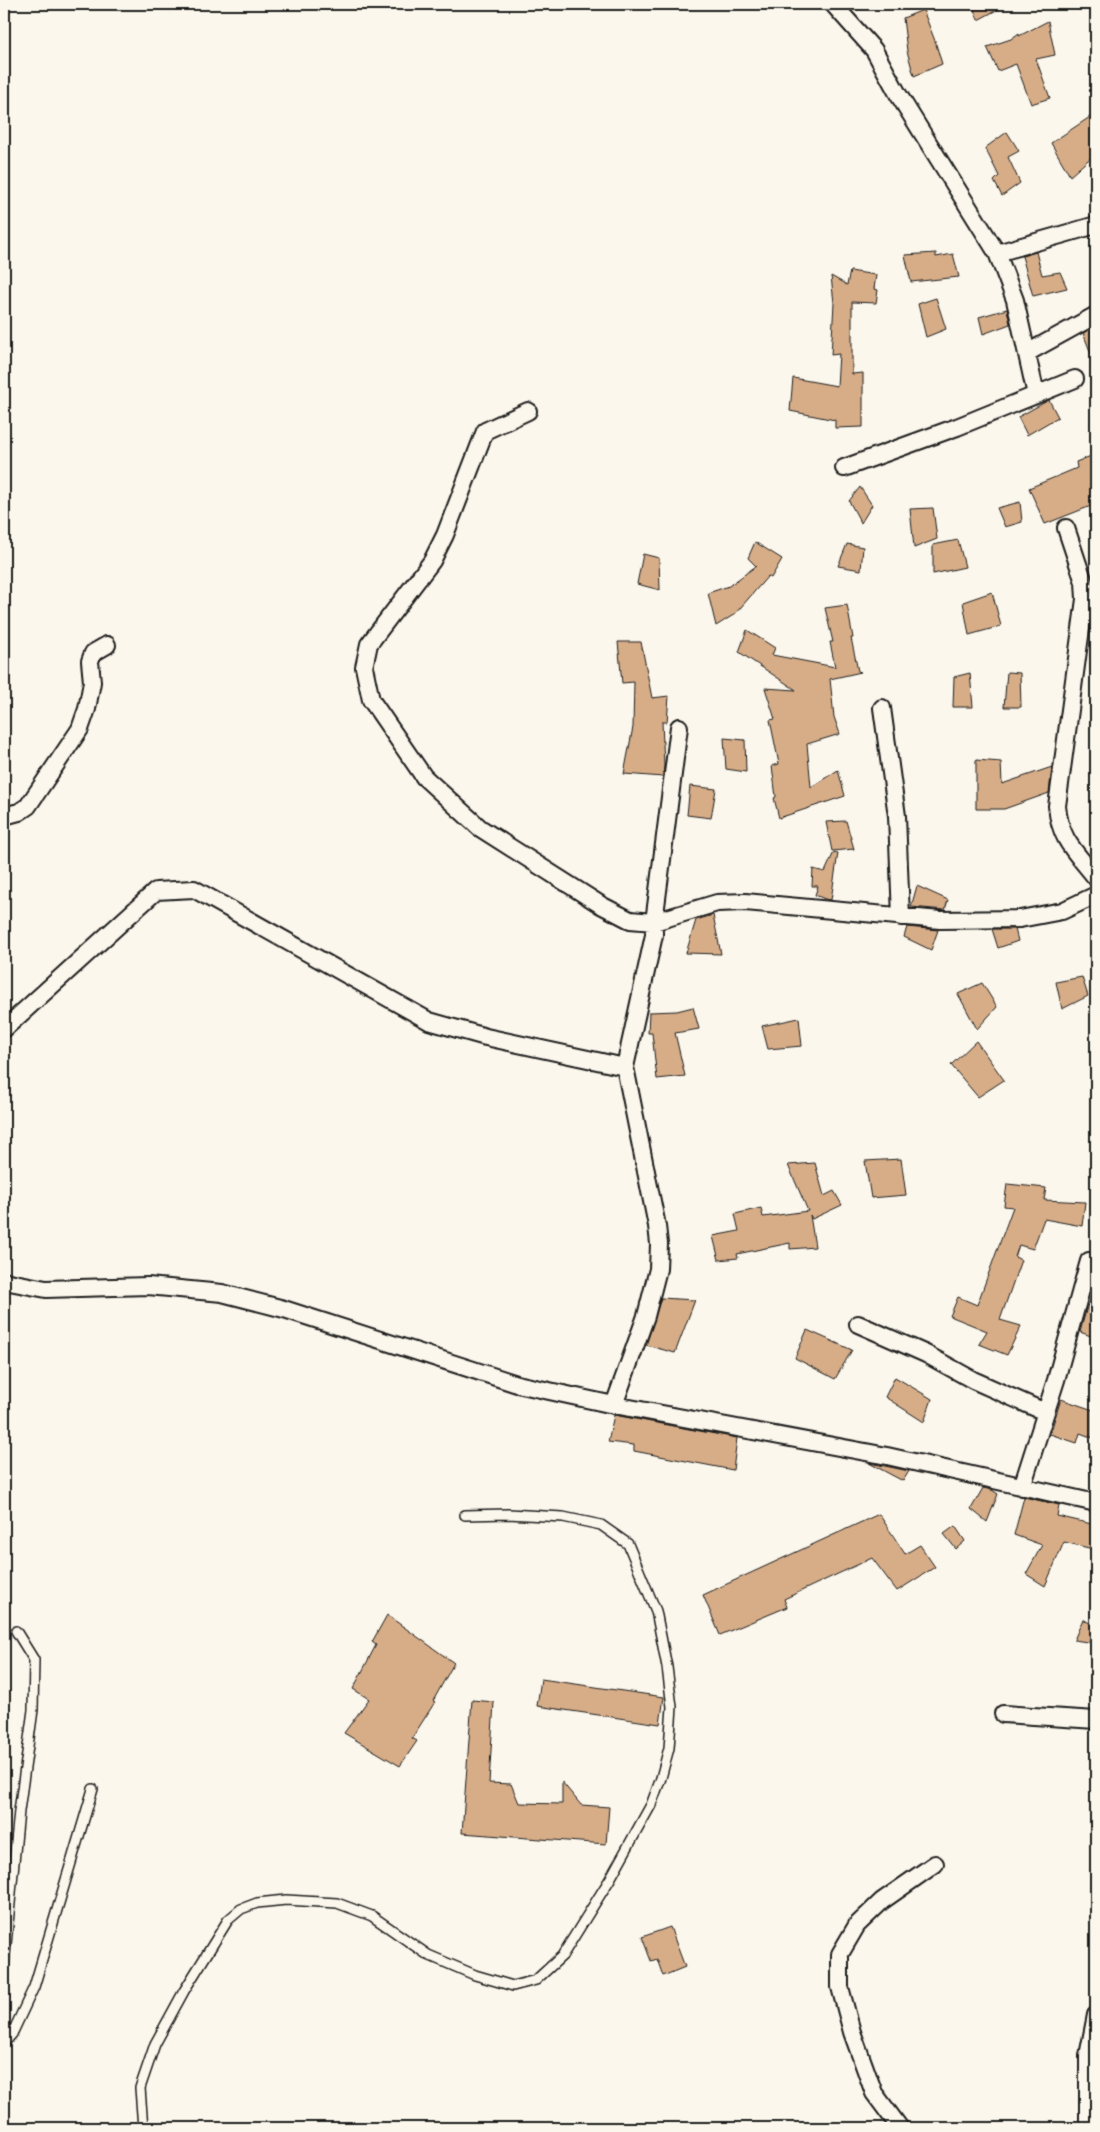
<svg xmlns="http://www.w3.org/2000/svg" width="1100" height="2132" viewBox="0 0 1100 2132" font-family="'Architects Daughter',sans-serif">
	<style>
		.building { fill: #d7ad88; stroke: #1c1c1c }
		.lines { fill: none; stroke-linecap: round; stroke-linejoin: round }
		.service-casing { stroke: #1c1c1c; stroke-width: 12 }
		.minor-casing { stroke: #1c1c1c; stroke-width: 20 }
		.service { stroke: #fbf7ec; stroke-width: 9 }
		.minor { stroke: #fbf7ec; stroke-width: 16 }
	</style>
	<rect width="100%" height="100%" fill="#fbf7ec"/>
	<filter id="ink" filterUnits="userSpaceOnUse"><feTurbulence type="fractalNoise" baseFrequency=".02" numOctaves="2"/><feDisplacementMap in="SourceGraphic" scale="10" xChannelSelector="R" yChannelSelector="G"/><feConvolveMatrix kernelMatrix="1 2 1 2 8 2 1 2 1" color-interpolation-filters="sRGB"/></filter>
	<g filter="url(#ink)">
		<!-- building -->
		<path class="building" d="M 972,4 L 1008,4 L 978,20 Z
			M 923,10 L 935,41 L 942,64 L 914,76 L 907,51 L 903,18 Z
			M 1048,21 L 1055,55 L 1036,59 L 1050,98 L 1031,104 L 1016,64 L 998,71 L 987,47 L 1011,39 L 1019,33 L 1019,36 Z
			M 1096,113 L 1096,153 L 1070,176 L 1051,143 Z
			M 1007,132 L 1019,151 L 1008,157 L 1020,183 L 1002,196 L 994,181 L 999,176 L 985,148 Z
			M 1036,252 L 1042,275 L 1060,272 L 1067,288 L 1033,296 L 1022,256 Z
			M 936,253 L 936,257 L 953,254 L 959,277 L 911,282 L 905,255 Z
			M 850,271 L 876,275 L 874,289 L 878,290 L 876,303 L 852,302 L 852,374 L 863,373 L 863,427 L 835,428 L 835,420 L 790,411 L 793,378 L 837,386 L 839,354 L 831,355 L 834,303 L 831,276 L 847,285 Z
			M 936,298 L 946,329 L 926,337 L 918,304 Z
			M 1007,309 L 1010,324 L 983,334 L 979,317 Z
			M 1096,326 L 1096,364 L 1095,364 L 1083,333 Z
			M 1049,400 L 1058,417 L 1027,435 L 1018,417 Z
			M 1096,454 L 1096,504 L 1045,524 L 1029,488 L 1077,468 L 1076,462 Z
			M 860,487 L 872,505 L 861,523 L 849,501 Z
			M 1020,502 L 1022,522 L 1005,527 L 997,508 Z
			M 933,508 L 937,539 L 914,548 L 910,509 Z
			M 958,540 L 965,567 L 933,574 L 933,545 Z
			M 755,542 L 782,559 L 771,578 L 768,576 L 735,614 L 716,626 L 708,593 L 729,586 L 756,566 L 748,558 Z
			M 847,544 L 863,547 L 861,570 L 838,566 Z
			M 643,554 L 659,558 L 660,590 L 637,584 Z
			M 992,592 L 1001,626 L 969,635 L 963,602 Z
			M 847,605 L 853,638 L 851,638 L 858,671 L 861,672 L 830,679 L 834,717 L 840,734 L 807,744 L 811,787 L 838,770 L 845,796 L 779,818 L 774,798 L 776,797 L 772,766 L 779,764 L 770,720 L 775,719 L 765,688 L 796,690 L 739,652 L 747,630 L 775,648 L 772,655 L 835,667 L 830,642 L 833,642 L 825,608 Z
			M 618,642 L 641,642 L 652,698 L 669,696 L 667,722 L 662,722 L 664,765 L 663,777 L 624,774 L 633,727 L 634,682 L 622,683 Z
			M 1007,672 L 1020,673 L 1021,707 L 1004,707 Z
			M 970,673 L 973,707 L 953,707 L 954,677 Z
			M 724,738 L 745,740 L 746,772 L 726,769 Z
			M 976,760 L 1001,762 L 1002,784 L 1052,767 L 1049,793 L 1004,809 L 976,809 Z
			M 690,786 L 716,789 L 711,818 L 687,815 Z
			M 846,821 L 854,849 L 832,851 L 826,822 Z
			M 834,852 L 838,853 L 831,900 L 825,899 L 815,895 L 818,886 L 812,886 L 813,869 L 825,872 Z
			M 917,886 L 948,900 L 945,910 L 911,907 Z
			M 713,915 L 721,954 L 686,953 L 696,920 Z
			M 907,927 L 938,930 L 931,950 L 904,937 Z
			M 992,929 L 1015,929 L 1018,941 L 998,948 Z
			M 1082,977 L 1088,996 L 1062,1009 L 1056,982 Z
			M 982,983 L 997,1007 L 977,1029 L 958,994 Z
			M 693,1007 L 699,1029 L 675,1033 L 685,1076 L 657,1079 L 652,1033 L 648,1033 L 649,1012 L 677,1011 Z
			M 799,1018 L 802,1046 L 768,1049 L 762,1026 Z
			M 976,1041 L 1004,1080 L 978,1097 L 951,1065 Z
			M 901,1159 L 906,1195 L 871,1198 L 865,1161 Z
			M 815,1163 L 824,1196 L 834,1191 L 842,1205 L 812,1219 L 810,1215 L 815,1247 L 790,1249 L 790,1243 L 737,1254 L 738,1258 L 719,1260 L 713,1236 L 739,1231 L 735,1214 L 761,1208 L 763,1217 L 808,1211 L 788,1165 Z
			M 1007,1184 L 1046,1188 L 1044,1200 L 1085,1202 L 1082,1226 L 1044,1219 L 1033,1249 L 1019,1245 L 1015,1257 L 1021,1260 L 1000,1320 L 1021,1326 L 1007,1355 L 979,1344 L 987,1331 L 950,1316 L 958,1297 L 977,1305 L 1013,1207 L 1004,1206 Z
			M 1096,1284 L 1096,1338 L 1080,1332 L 1087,1307 Z
			M 661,1298 L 695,1300 L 675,1353 L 646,1345 Z
			M 807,1330 L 852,1350 L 835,1379 L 795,1358 Z
			M 895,1377 L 932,1399 L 924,1422 L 885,1397 Z
			M 1061,1399 L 1096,1411 L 1096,1439 L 1080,1433 L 1077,1443 L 1050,1434 Z
			M 614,1415 L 737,1438 L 733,1470 L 634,1451 L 634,1445 L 608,1442 Z
			M 869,1463 L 885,1466 L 909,1471 L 903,1481 Z
			M 983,1488 L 992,1490 L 998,1494 L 987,1522 L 971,1509 Z
			M 1024,1497 L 1059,1505 L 1057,1516 L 1096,1525 L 1093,1549 L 1064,1542 L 1045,1586 L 1026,1574 L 1042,1545 L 1014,1535 Z
			M 879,1514 L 905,1554 L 920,1545 L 935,1567 L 897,1591 L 872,1558 L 784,1599 L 787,1607 L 720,1635 L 703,1595 Z
			M 955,1526 L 965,1541 L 956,1549 L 944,1534 Z
			M 387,1615 L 454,1663 L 433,1701 L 435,1702 L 412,1738 L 417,1741 L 400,1766 L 344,1733 L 369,1699 L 353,1689 L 376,1645 L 372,1642 Z
			M 1083,1619 L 1096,1627 L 1094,1643 L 1074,1640 Z
			M 541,1679 L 664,1697 L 660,1724 L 537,1706 Z
			M 472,1700 L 494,1702 L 489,1783 L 511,1784 L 519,1803 L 562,1804 L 562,1782 L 581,1805 L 609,1807 L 606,1844 L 462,1833 Z
			M 670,1927 L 685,1967 L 663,1976 L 657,1959 L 651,1961 L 642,1937 Z"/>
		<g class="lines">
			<!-- service casing -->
			<g class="service-casing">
				<path id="service" d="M 4,1965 L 19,1811 L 33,1710 L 34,1660 L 16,1631
					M 4,2043 L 12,2034 L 34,1987 L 93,1789
					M 143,2128 L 140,2088 L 155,2044 L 184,1991 L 228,1920 L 241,1909 L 257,1903 L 286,1900 L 337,1903 L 372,1916 L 428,1955 L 475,1975 L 513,1986 L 536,1980 L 562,1956 L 610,1879 L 651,1805 L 661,1778 L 669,1748 L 672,1707 L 667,1667 L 656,1611 L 628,1544 L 601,1525 L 563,1517 L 508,1514 L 465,1515"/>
			</g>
			<!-- minor casing -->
			<g class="minor-casing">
				<path id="minor" d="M 833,4 L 874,50 L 898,94 L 997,253 L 1015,300 L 1036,395
					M 997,253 L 1096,225
					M 1027,353 L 1096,315
					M 528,411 L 485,431 L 445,535 L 432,561 L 369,644 L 364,667 L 371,700 L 424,777 L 480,828 L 601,905 L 630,920 L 654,922 L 717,903 L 745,902 L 940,920 L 1020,919 L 1062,911 L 1096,895
					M 844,468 L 957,427 L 1075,379
					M 1066,528 L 1084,582 L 1085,599 L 1057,806 C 1060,841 1076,852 1096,878
					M 882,708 L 897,816 L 901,917
					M 4,816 L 19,812 L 28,806 L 80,729 L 87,709 L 92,682 L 90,661 L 93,653 L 107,645
					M 4,1029 L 156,891 L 194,889 L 429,1021 L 486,1037 L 625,1067
					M 4,1281 L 46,1289 L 148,1286 L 222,1293 L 284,1309 L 517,1384 L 614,1405 L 887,1456 L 1096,1503
					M 858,1324 L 926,1354 L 973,1380 L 1045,1412
					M 614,1405 L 646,1316 L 658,1269 L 659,1244 L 657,1226 L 625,1067 L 654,935 L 654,922 L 679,727
					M 1022,1487 L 1056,1380 L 1089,1261
					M 1003,1714 L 1096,1720
					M 900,2128 L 874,2093 L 852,2032 L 840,1987 L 840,1954 L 857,1925 L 882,1901 L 935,1864
					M 1088,2128 L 1088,2056 L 1096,2015"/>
			</g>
			<!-- service -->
			<use href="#service" class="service"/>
			<!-- minor -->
			<use href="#minor" class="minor"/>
		</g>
	</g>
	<!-- margin -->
	<rect width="1100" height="2132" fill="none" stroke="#fbf7ec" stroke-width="20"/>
	<rect x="10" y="10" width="1080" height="2112" fill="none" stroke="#1c1c1c" stroke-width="2" filter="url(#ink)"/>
</svg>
